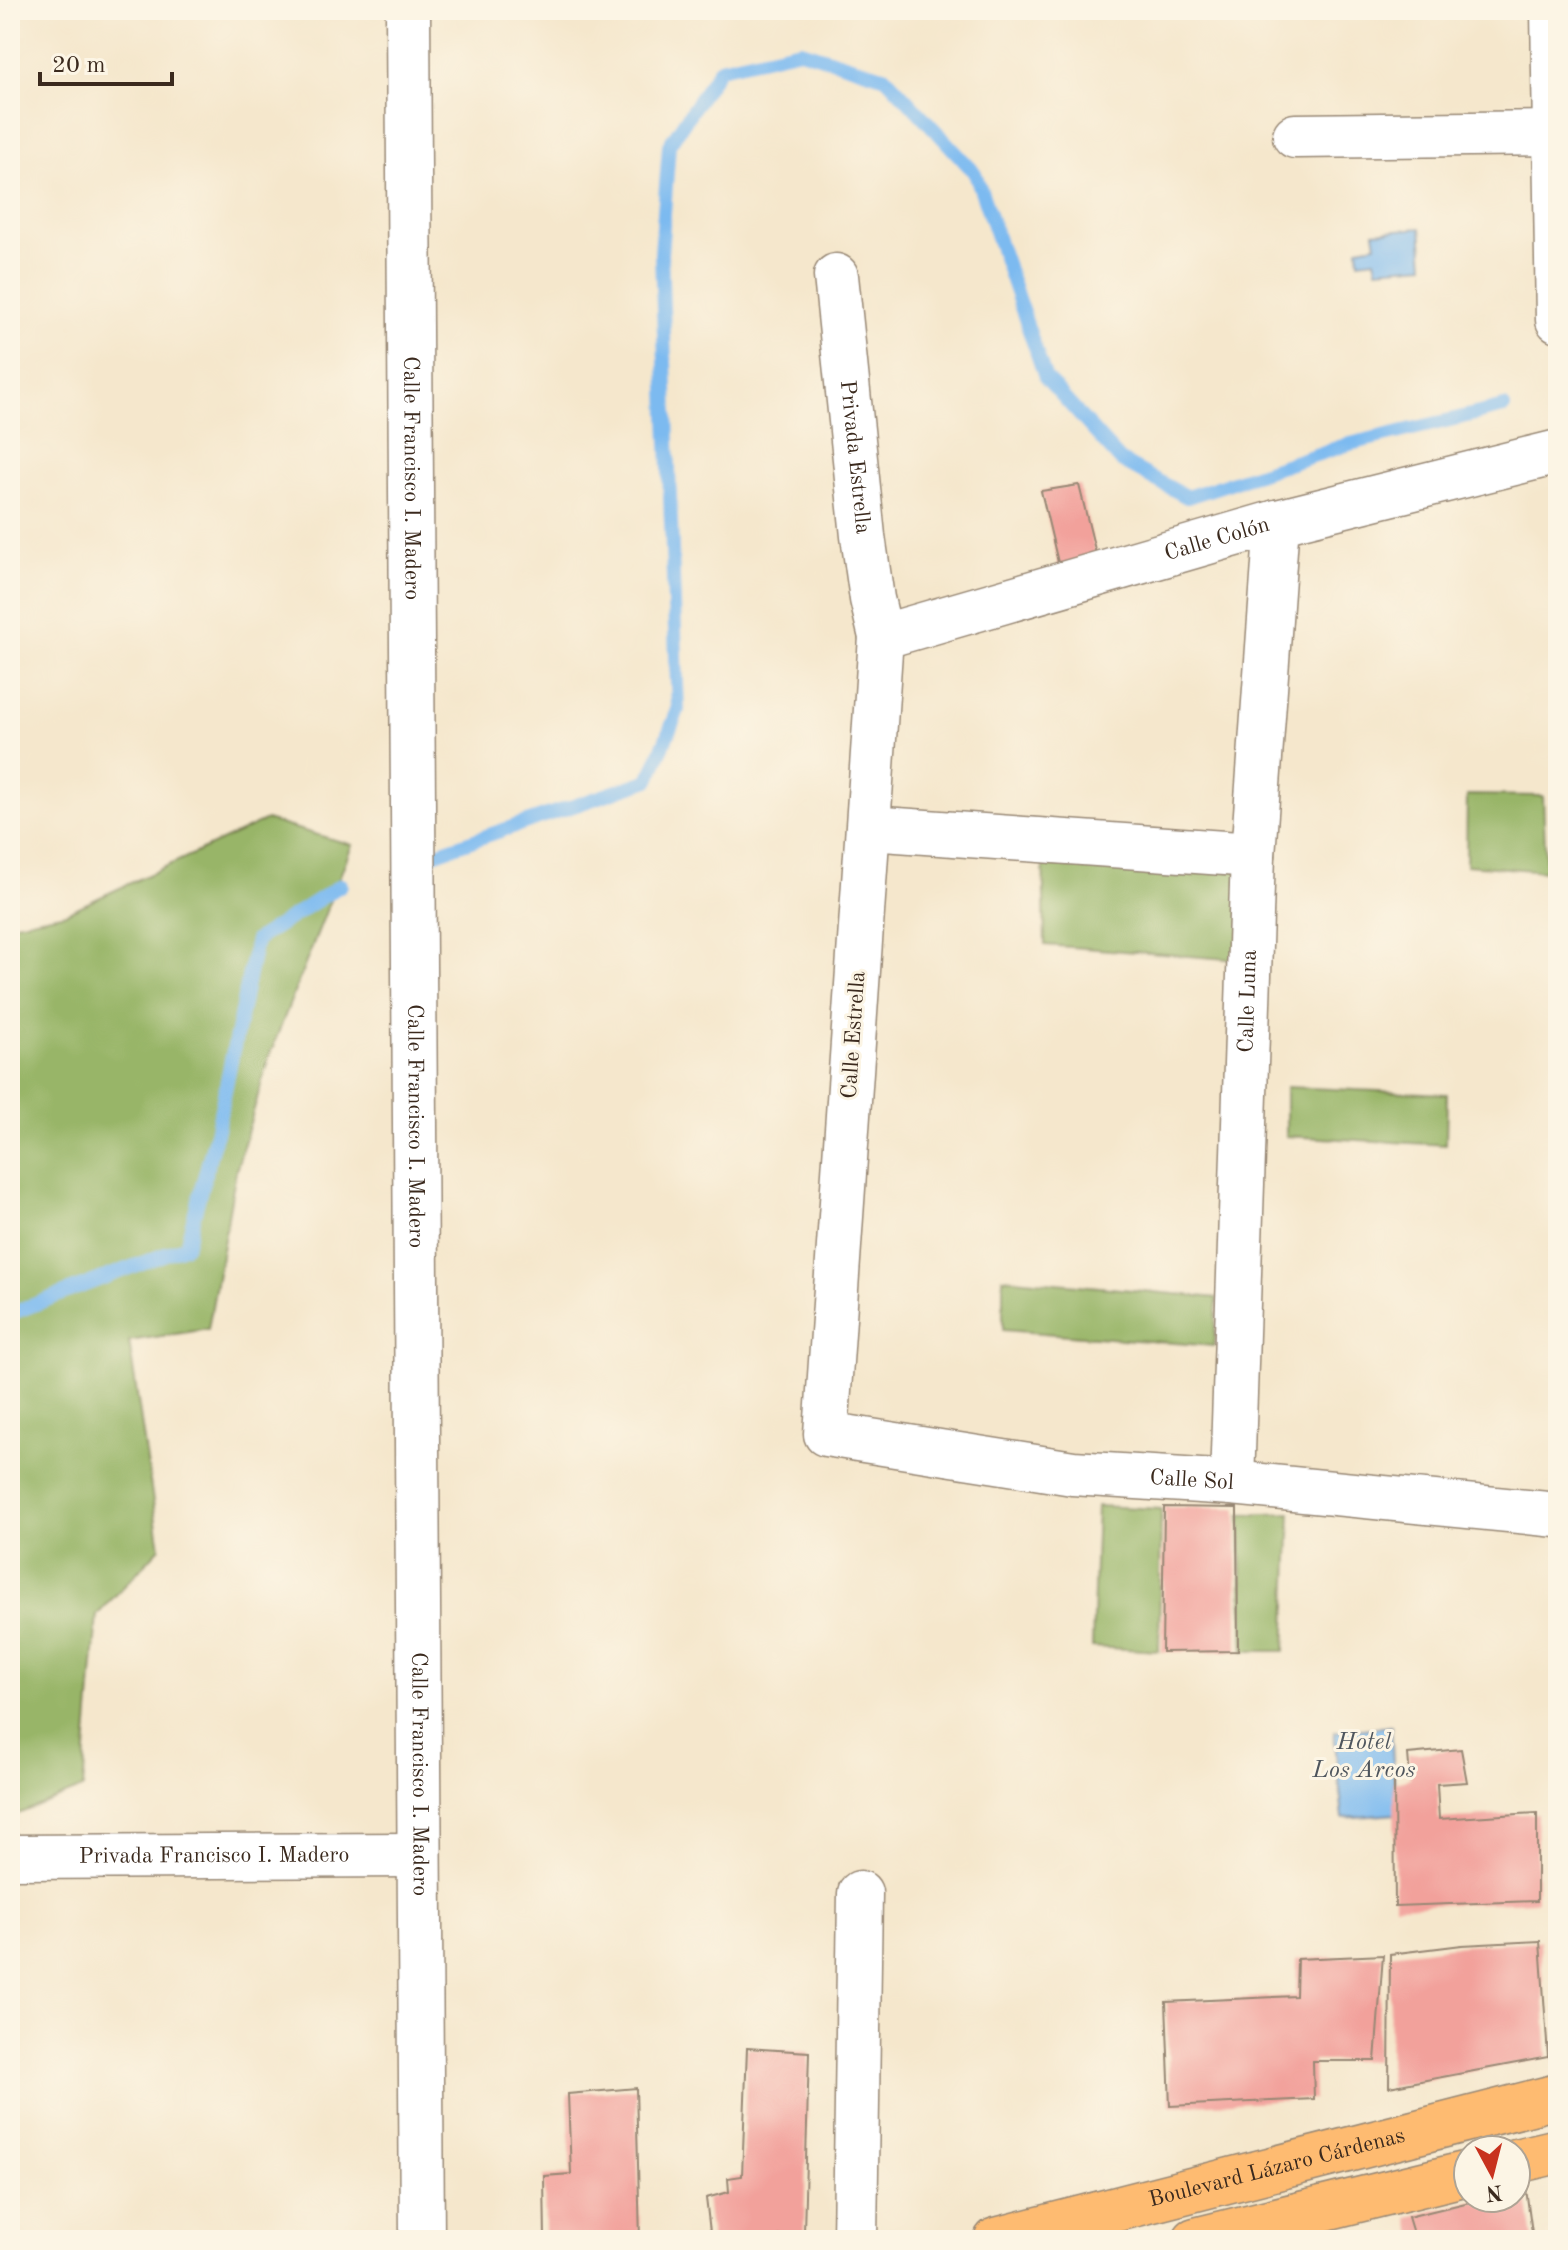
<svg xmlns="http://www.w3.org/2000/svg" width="1568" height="2250" viewBox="0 0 1568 2250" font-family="'Old Standard TT',serif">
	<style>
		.forest { fill: #98b567; stroke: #6a7042; stroke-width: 2 }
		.water { fill: #7cbaf0; stroke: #5c7287; stroke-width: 2 }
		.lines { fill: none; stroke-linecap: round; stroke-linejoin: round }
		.stream { stroke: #7cbaf0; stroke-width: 14 }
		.building { fill: #f2a19b }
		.minor-casing { stroke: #988875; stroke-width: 47 }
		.primary-casing { stroke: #988875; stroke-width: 47 }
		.minor { stroke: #fff; stroke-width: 44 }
		.primary { stroke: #febb71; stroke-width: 44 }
		.labels { text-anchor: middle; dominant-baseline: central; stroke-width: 6; stroke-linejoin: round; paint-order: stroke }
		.street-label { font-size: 22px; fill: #3b2a1e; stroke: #fcf5e5 }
		.water-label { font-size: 24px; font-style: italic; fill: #4e555d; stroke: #fcf5e5 }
	</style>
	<rect width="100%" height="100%" fill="#fcf5e5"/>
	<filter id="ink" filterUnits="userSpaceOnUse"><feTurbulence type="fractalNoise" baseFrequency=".0125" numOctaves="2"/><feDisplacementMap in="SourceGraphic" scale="16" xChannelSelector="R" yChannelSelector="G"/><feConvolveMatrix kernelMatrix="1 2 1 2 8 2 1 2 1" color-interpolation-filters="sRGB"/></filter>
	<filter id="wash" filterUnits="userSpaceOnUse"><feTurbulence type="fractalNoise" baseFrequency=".006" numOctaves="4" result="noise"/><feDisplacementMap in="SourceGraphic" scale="32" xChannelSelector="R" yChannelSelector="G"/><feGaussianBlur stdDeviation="1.8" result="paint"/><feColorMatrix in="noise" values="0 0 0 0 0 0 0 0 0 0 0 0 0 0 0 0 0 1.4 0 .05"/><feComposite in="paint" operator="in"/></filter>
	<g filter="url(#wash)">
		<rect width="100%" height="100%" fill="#f5e7cc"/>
		<!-- forest -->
		<path class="forest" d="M 1467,795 L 1543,796 L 1546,871 L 1466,865 Z
			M 266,820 L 352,845 L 270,1054 L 236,1171 L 208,1329 L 129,1341 L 160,1548 L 97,1615 L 83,1788 L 13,1816 L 10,1814 L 10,924 L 66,913 Z
			M 1043,850 L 1242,863 L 1240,960 L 1045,945 Z
			M 1286,1087 L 1447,1094 L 1446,1145 L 1286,1136 Z
			M 1003,1278 L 1217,1298 L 1214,1346 L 1003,1330 Z
			M 1097,1506 L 1161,1509 L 1159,1651 L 1092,1647 Z
			M 1291,1513 L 1285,1651 L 1244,1651 L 1240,1515 Z"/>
		<!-- water -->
		<path class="water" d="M 1421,228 L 1424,265 L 1377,269 L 1375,259 L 1359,261 L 1358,248 L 1376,245 L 1374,232 Z
			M 1391,1726 L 1396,1814 L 1343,1818 L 1334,1732 Z"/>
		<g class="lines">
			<!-- stream -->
			<path class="stream" d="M 422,858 L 649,780 L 678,710 L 661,254 L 669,145 L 720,68 L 800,50 L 886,77 L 975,173 L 1045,377 L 1121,461 L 1187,497 L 1346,445 L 1504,407
				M 10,1314 L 186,1246 L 217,1129 L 256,940 L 341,885"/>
		</g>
		<g id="blocks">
			<!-- building -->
			<path class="building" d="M 1079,485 L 1099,566 L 1061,575 L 1041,491 Z
				M 1164,1507 L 1237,1508 L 1238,1651 L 1162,1652 Z
				M 1461,1749 L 1467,1782 L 1437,1784 L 1439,1819 L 1537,1813 L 1537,1901 L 1395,1906 L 1394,1782 L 1410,1778 L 1408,1754 Z
				M 1540,1941 L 1548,2057 L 1389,2087 L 1390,1954 L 1462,1945 Z
				M 1383,1955 L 1375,2061 L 1313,2061 L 1314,2099 L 1170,2106 L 1166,2002 L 1296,1996 L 1297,1959 Z
				M 747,2048 L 809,2052 L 804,2232 L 752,2240 L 711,2240 L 706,2198 L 729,2192 L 728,2178 L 742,2176 Z
				M 636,2088 L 640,2240 L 545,2240 L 544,2176 L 571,2174 L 568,2094 Z
				M 1526,2189 L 1533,2240 L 1415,2240 L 1408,2217 L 1486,2198 L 1516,2198 L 1516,2191 Z"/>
		</g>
	</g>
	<g filter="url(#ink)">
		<use href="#blocks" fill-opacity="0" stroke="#988875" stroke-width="2"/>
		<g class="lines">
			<!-- minor casing -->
			<g class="minor-casing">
				<g id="minor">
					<path id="s1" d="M 408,10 L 422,2240"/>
					<path d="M 1553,10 L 1558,320"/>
					<path d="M 1295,136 L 1555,133"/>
					<path id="s2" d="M 836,276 L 863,536 L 872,599 L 881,637 L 826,1434 L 1073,1473 L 1232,1483 L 1558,1515"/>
					<path id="s3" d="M 881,637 L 1277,522 L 1558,452"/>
					<path d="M 869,828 L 1253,855"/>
					<path id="s4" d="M 1232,1483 L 1253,855 L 1277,522"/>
					<path id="s5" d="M 10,1857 L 417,1855"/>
					<path d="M 855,2240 L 860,1893"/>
				</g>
			</g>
			<!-- primary casing -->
			<g class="primary-casing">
				<g id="primary">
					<path d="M 1516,2161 L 1558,2151"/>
					<path id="s6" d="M 996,2240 L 1558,2096"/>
					<path d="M 1195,2240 L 1468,2173"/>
				</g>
			</g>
			<!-- minor -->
			<use href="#minor" class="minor"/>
			<!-- primary -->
			<use href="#primary" class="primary"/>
		</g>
	</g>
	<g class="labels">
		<!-- street labels -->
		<g class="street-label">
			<text stroke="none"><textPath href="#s2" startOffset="182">Privada Estrella</textPath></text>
			<text stroke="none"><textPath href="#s1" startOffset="468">Calle Francisco I. Madero</textPath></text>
			<text stroke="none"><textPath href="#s3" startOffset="350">Calle Colón</textPath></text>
			<text stroke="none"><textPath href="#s4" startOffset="482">Calle Luna</textPath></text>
			<text transform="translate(854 1035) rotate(-86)">Calle Estrella</text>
			<text stroke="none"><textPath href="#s1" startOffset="1116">Calle Francisco I. Madero</textPath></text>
			<text stroke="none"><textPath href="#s2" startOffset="1532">Calle Sol</textPath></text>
			<text stroke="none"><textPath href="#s1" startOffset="1764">Calle Francisco I. Madero</textPath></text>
			<text stroke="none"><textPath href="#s5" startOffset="204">Privada Francisco I. Madero</textPath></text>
			<text stroke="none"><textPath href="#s6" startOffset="290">Boulevard Lázaro Cárdenas</textPath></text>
		</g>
		<!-- water labels -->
		<g class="water-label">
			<text x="1364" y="1743">Hotel<tspan x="1364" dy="28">Los Arcos</tspan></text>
		</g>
	</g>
	<!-- margin -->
	<rect width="1568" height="2250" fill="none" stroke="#fcf5e5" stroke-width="40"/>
	<!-- north arrow -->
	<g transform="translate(1492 2174) rotate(173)"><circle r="38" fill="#fcf5e5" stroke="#afa495" stroke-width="2"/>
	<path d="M0-6L14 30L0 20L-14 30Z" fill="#c8321e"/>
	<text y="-12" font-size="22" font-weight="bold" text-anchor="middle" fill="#3b2a1e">N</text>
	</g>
	<!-- scale -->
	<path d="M40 72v12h132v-12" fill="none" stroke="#3b2a1e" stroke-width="4"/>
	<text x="52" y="72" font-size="24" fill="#3b2a1e" stroke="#fcf5e5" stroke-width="6" paint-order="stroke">20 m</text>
</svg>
